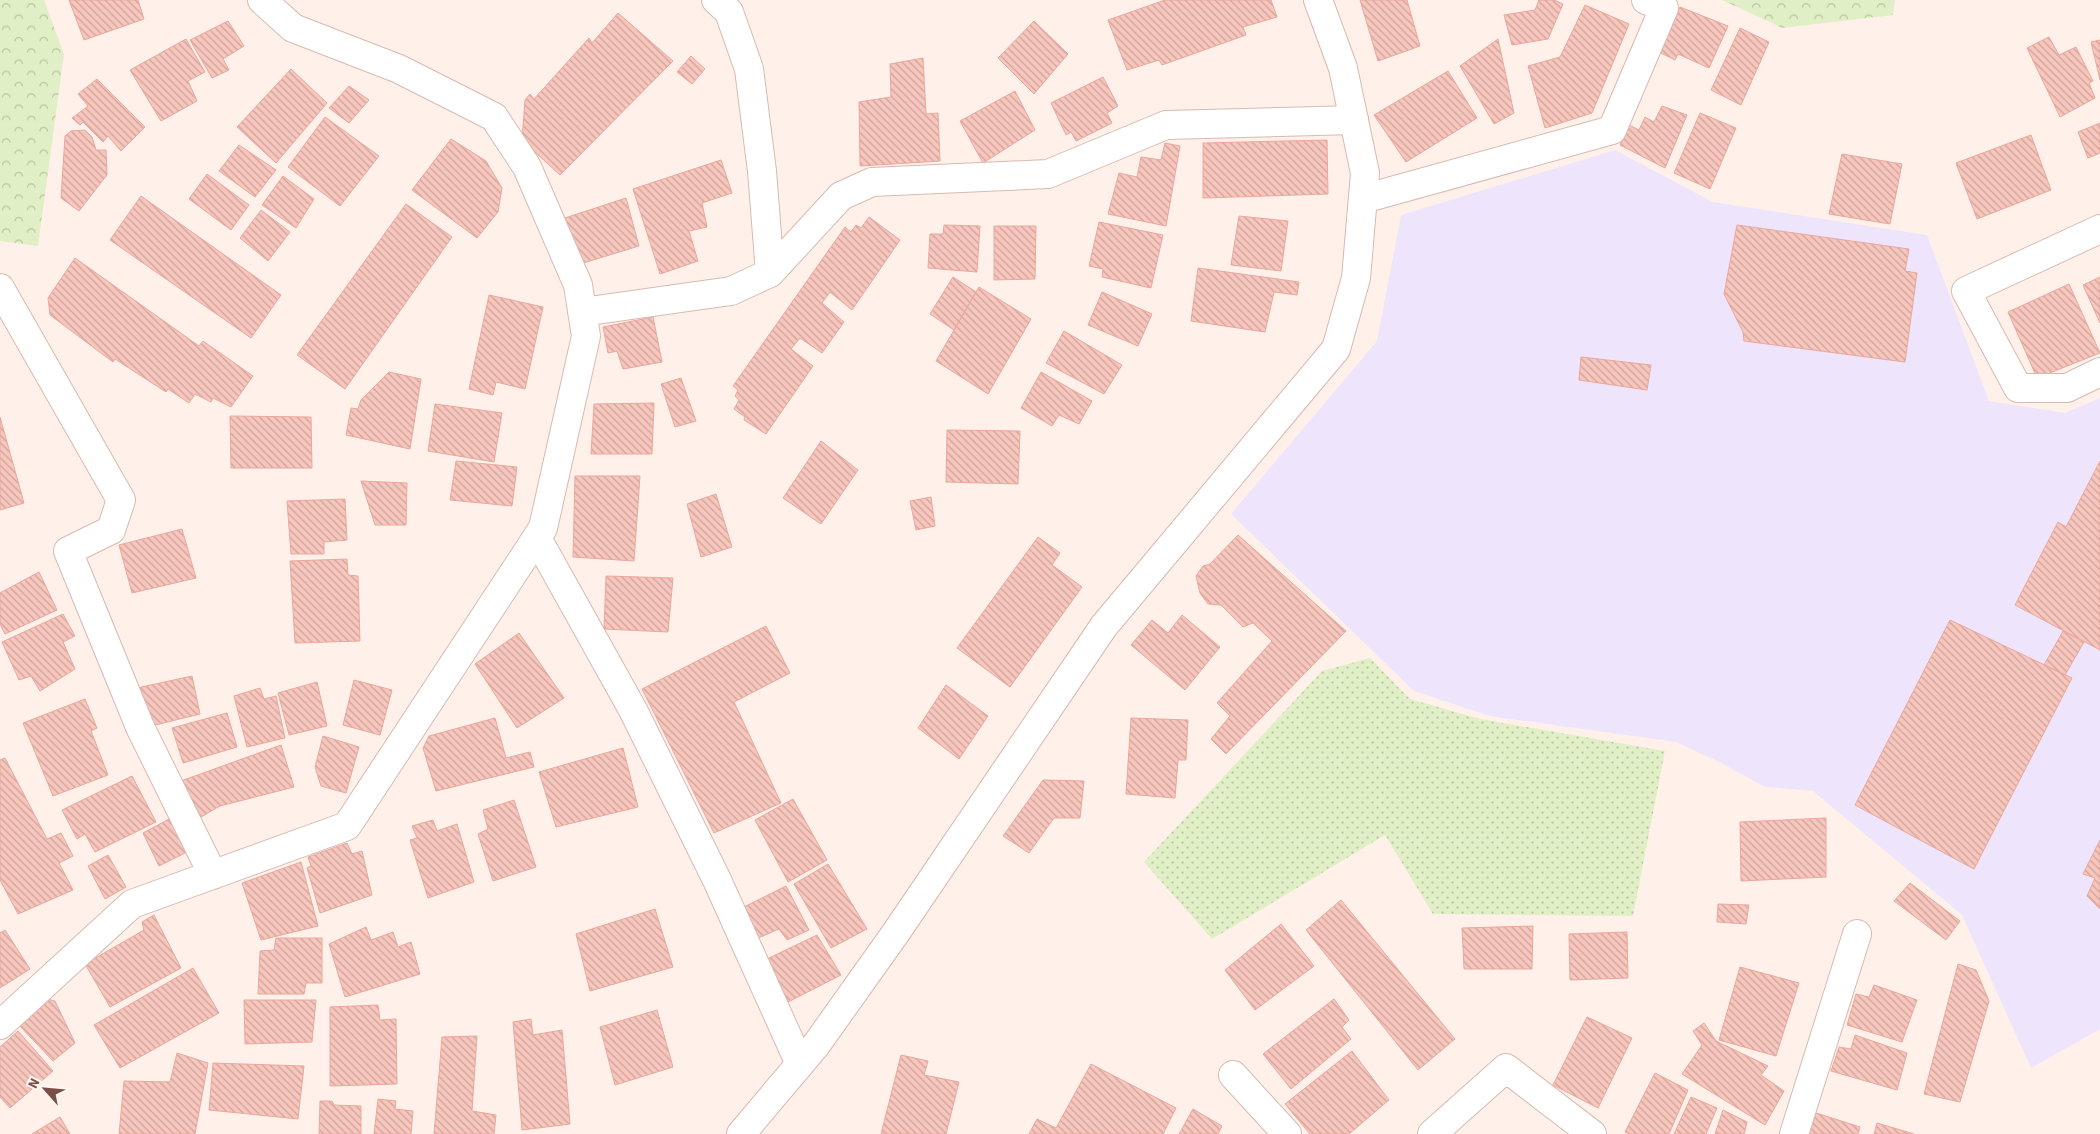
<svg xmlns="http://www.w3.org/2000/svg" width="2100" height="1134" viewBox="0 0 2100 1134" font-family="'Source Sans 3',sans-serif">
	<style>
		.education { fill: #eee5fc }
		.green { fill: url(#green-dots) }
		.forest { fill: url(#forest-crowns) }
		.building { fill: url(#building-back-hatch); stroke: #eca79c }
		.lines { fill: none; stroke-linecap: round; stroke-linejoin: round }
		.street-casing { stroke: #d7bab1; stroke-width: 30 }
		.secondary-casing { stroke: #dbb7ae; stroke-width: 30 }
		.street { stroke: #fff; stroke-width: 28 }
		.secondary { stroke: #fff; stroke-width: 28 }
	</style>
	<defs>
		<pattern id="green-dots" width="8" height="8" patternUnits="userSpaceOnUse" patternTransform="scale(1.25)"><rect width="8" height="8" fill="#e0efc5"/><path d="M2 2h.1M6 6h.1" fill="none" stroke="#bbc4a2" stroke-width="1.8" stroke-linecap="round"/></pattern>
		<pattern id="forest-crowns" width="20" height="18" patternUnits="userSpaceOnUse" patternTransform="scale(1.25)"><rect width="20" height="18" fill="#e0efc5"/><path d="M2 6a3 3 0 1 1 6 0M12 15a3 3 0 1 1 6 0" fill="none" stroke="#bbc4a2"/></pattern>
		<pattern id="building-back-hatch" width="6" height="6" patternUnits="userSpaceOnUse" patternTransform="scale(1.25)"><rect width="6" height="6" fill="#f7c6bd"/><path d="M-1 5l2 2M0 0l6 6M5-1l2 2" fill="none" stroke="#cda39c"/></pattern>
	</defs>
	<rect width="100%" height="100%" fill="#fff1e9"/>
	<!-- education -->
	<path class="education" d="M 1615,150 L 1713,202 L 1927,235 L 1989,401 L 2065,413 L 2100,398 L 2100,1029 L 2031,1068 L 1962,915 L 1813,791 L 1765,787 L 1719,762 L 1676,742 L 1489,716 L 1414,691 L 1231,514 L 1377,341 L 1401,215 Z"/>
	<!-- green -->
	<path class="green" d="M 1370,658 L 1410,699 L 1480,719 L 1665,751 L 1633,916 L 1433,914 L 1385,835 L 1212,939 L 1144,862 L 1322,671 Z"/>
	<!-- forest -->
	<path class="forest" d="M 0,0 L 44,0 L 64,54 L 38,246 L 0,241 Z
		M 1722,0 L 1895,0 L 1893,15 L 1782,28 Z"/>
	<!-- building -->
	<path class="building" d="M 69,0 L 138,0 L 144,19 L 84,40 Z
		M 1165,0 L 1271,0 L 1277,17 L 1243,27 L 1246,35 L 1162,65 L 1159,60 L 1127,70 L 1108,20 Z
		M 1360,0 L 1407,0 L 1420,46 L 1378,61 Z
		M 1539,0 L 1554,0 L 1563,4 L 1548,39 L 1512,45 L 1504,15 L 1535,10 Z
		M 1585,5 L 1629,24 L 1592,113 L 1545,128 L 1528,66 L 1560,57 Z
		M 1680,7 L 1728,26 L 1709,68 L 1678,54 L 1675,60 L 1659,52 Z
		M 618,13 L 673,61 L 560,175 L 522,140 L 525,100 L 530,94 L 534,99 L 589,38 L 592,43 Z
		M 228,21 L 244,46 L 223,59 L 229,70 L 212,78 L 190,40 Z
		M 1034,21 L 1068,54 L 1034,94 L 998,58 Z
		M 1740,28 L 1769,42 L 1741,105 L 1711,90 Z
		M 2049,37 L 2059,55 L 2076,47 L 2093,81 L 2089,83 L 2095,98 L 2060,117 L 2027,48 Z
		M 186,39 L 205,72 L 188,81 L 197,101 L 161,121 L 130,70 Z
		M 1498,39 L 1514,113 L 1494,124 L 1460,66 Z
		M 2100,40 L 2100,80 L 2091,42 Z
		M 691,56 L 705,69 L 692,84 L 677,72 Z
		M 923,58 L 926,114 L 938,113 L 940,161 L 860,166 L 859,102 L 891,97 L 890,64 Z
		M 291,69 L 327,103 L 276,163 L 237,127 Z
		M 1448,71 L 1477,118 L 1406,162 L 1374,115 Z
		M 1103,77 L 1118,106 L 1107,113 L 1112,123 L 1076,141 L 1071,132 L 1066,135 L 1051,103 Z
		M 97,79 L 145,127 L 121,151 L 108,136 L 103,142 L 83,122 L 80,125 L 72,118 L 88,106 L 78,94 Z
		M 349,86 L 369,100 L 349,123 L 329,108 Z
		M 1015,91 L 1035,130 L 983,163 L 960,121 Z
		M 1662,106 L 1687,115 L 1665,168 L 1620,145 L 1629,125 L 1639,130 L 1645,117 L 1654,122 Z
		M 1700,113 L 1736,128 L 1710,189 L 1674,173 Z
		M 325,117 L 379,156 L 340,206 L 288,167 Z
		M 2100,123 L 2100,153 L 2088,158 L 2078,132 Z
		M 85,130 L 92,137 L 96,150 L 106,150 L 107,175 L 79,211 L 61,198 L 65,136 L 71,131 Z
		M 2031,135 L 2051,190 L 1977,219 L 1956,163 Z
		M 451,139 L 486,161 L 502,188 L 498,212 L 477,238 L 412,190 Z
		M 1327,140 L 1328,194 L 1203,198 L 1203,143 Z
		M 1165,143 L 1180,146 L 1166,226 L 1108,214 L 1119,173 L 1137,177 L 1141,157 L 1161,160 Z
		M 239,145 L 276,170 L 255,197 L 219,171 Z
		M 1842,154 L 1902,164 L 1890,224 L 1829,214 Z
		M 721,160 L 732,193 L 702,203 L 707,227 L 689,231 L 698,261 L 660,274 L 633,189 Z
		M 207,174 L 249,205 L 231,230 L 189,199 Z
		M 283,176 L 314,199 L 296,228 L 262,205 Z
		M 141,196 L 281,295 L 251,338 L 110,240 Z
		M 626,198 L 639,246 L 580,264 L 562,219 Z
		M 406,204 L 452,237 L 345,389 L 297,355 Z
		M 261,210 L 290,232 L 268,261 L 240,238 Z
		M 1239,216 L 1288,221 L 1281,271 L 1231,265 Z
		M 869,217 L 900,240 L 852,310 L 830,292 L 822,303 L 844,322 L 822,353 L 800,338 L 791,349 L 813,366 L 766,434 L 744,420 L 745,417 L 734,409 L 739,400 L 735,396 L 738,390 L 733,386 L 845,227 L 851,232 L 856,225 L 861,228 Z
		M 1099,222 L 1163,235 L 1151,288 L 1102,277 L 1103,269 L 1089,266 Z
		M 944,225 L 980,226 L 977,272 L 928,268 L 930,234 L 943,234 Z
		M 1737,225 L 1909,249 L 1905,271 L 1917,273 L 1905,362 L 1744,341 L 1743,332 L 1724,294 Z
		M 994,226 L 1036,226 L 1035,279 L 994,280 Z
		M 75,258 L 199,346 L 203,341 L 253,376 L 231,407 L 213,398 L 211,402 L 195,394 L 189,403 L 168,389 L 166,392 L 115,359 L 113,362 L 50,315 L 48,298 Z
		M 1198,268 L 1299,282 L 1297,295 L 1274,292 L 1265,332 L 1191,321 Z
		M 953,277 L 976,292 L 954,330 L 930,314 Z
		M 2100,277 L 2100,323 L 2083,285 Z
		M 2069,284 L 2100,353 L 2037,378 L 2008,312 Z
		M 979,287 L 1031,319 L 988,394 L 936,361 Z
		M 1102,292 L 1152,314 L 1138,346 L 1088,325 Z
		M 489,295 L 543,307 L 525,389 L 496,382 L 493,395 L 469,389 Z
		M 653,317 L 662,362 L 623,369 L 617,351 L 608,353 L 603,327 Z
		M 1064,331 L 1122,365 L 1104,394 L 1046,363 Z
		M 1581,357 L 1651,365 L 1647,390 L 1579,380 Z
		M 389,372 L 421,379 L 410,449 L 346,435 L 351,408 L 358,409 L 361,400 Z
		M 1041,372 L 1092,401 L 1079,424 L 1059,415 L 1052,426 L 1021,408 Z
		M 681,378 L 696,421 L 675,427 L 661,384 Z
		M 654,403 L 652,454 L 591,454 L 594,404 Z
		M 435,404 L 502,413 L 494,462 L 428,451 Z
		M 230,416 L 311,417 L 312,468 L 231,468 Z
		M 0,417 L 24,503 L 0,510 Z
		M 947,430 L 1020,431 L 1018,484 L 946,482 Z
		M 821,441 L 858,470 L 821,524 L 783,498 Z
		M 456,461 L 517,467 L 512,506 L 450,500 Z
		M 2100,461 L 2100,650 L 2015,605 L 2058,522 L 2066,527 Z
		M 575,476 L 640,476 L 634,561 L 573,557 Z
		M 361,481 L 407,483 L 406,525 L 375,525 Z
		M 716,494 L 732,547 L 701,557 L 687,504 Z
		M 931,497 L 935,526 L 916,530 L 910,501 Z
		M 345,499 L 347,540 L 324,542 L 324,554 L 291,554 L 287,501 Z
		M 182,529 L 196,578 L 132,593 L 119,545 Z
		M 1238,535 L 1346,631 L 1226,754 L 1211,739 L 1230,716 L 1217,703 L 1272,641 L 1253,623 L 1243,627 L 1221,605 L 1208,604 L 1200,593 L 1196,576 L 1203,566 L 1210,564 Z
		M 1038,537 L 1060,553 L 1052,565 L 1082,587 L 1010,687 L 957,648 Z
		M 347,559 L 348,575 L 358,576 L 360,641 L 295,643 L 290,561 Z
		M 39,572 L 57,610 L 5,634 L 0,624 L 0,593 Z
		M 606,576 L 673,578 L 668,632 L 604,629 Z
		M 63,614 L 75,636 L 63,642 L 75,669 L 40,691 L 31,676 L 19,680 L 2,642 Z
		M 1182,615 L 1220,647 L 1185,690 L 1131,645 L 1152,620 L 1168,633 Z
		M 1950,620 L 2072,678 L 1974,869 L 1855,805 Z
		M 766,626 L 790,673 L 734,702 L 781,803 L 714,833 L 642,689 Z
		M 2063,631 L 2084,642 L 2065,675 L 2044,665 Z
		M 519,633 L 564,698 L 517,728 L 475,664 Z
		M 192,676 L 200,714 L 147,727 L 137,688 Z
		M 354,680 L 392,690 L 380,735 L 343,725 Z
		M 317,682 L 327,726 L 289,735 L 278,693 Z
		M 946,685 L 988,716 L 959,759 L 918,728 Z
		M 260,688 L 264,699 L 276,696 L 285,738 L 247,747 L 234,696 Z
		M 85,699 L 97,728 L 91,731 L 108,775 L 53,796 L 23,723 Z
		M 227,713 L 237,747 L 183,763 L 172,728 Z
		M 495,718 L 506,758 L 530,752 L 534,767 L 436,791 L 423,748 L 429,736 Z
		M 1131,718 L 1188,720 L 1186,760 L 1178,760 L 1175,798 L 1126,794 Z
		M 323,736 L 359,747 L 346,793 L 321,786 L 315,767 Z
		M 281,745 L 294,787 L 220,806 L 201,817 L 181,781 Z
		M 623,748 L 638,807 L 556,827 L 539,772 Z
		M 5,758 L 47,839 L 61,833 L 73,856 L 59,863 L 73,890 L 18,914 L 0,880 L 0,760 Z
		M 132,776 L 156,822 L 95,852 L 85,834 L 77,839 L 62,810 Z
		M 1043,780 L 1084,781 L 1080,818 L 1054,818 L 1029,853 L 1003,836 Z
		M 793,799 L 827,860 L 788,882 L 755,820 Z
		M 514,800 L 536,867 L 493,881 L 478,834 L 488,829 L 483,810 Z
		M 173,817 L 191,850 L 159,866 L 143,833 Z
		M 1826,818 L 1826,877 L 1741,881 L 1740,822 Z
		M 433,820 L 437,831 L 457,824 L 474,882 L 428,898 L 410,840 L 417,838 L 412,826 Z
		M 2100,840 L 2100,909 L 2087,896 L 2095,878 L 2083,874 Z
		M 347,843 L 352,854 L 362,851 L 372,895 L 320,913 L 307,868 L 311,866 L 308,857 Z
		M 108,855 L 126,887 L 105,899 L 88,866 Z
		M 301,862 L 318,926 L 261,940 L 242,883 Z
		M 828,864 L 867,929 L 831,948 L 794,884 Z
		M 1910,883 L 1960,921 L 1946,940 L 1894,901 Z
		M 786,886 L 809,930 L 787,940 L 779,929 L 756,939 L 740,909 Z
		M 1341,900 L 1455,1039 L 1418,1070 L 1306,930 Z
		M 1718,904 L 1749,905 L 1746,924 L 1717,922 Z
		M 655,909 L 673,967 L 590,991 L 576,934 Z
		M 154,915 L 181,968 L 110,1007 L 85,964 L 144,930 L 142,922 Z
		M 1281,924 L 1314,966 L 1255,1010 L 1225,970 Z
		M 1533,926 L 1532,969 L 1464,969 L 1462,928 Z
		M 366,927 L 371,940 L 393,932 L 398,947 L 411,942 L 420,974 L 345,997 L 329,944 Z
		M 5,930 L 30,969 L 0,988 L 0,933 Z
		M 1627,932 L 1628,978 L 1570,980 L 1569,934 Z
		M 817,935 L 841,975 L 788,1002 L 767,959 Z
		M 276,938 L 322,938 L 322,983 L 306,983 L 304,994 L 258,994 L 260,951 L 274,950 Z
		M 1958,964 L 1976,970 L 1989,1001 L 1960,1102 L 1924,1094 Z
		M 1740,967 L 1799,983 L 1776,1056 L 1719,1040 Z
		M 193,968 L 219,1013 L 120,1068 L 94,1025 Z
		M 1874,985 L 1917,1000 L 1902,1042 L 1847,1025 L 1856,994 L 1869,997 Z
		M 43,998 L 55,1001 L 75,1043 L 53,1061 L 16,1022 Z
		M 1334,999 L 1349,1020 L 1342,1027 L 1351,1039 L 1291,1089 L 1263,1054 Z
		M 244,1000 L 316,1000 L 312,1042 L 245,1044 Z
		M 378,1005 L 380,1020 L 396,1019 L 397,1084 L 330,1086 L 330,1007 Z
		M 657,1010 L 673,1067 L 615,1085 L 600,1027 Z
		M 1587,1017 L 1632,1038 L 1598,1108 L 1553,1085 Z
		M 531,1019 L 533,1035 L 562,1030 L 570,1124 L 522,1130 L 513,1022 Z
		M 1704,1023 L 1716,1041 L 1768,1066 L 1761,1075 L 1784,1091 L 1765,1125 L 1682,1074 L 1702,1045 L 1693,1031 Z
		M 18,1031 L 53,1071 L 10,1108 L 0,1097 L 0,1047 Z
		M 1855,1035 L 1907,1053 L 1897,1090 L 1831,1071 L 1839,1047 L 1851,1049 Z
		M 477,1036 L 472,1111 L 496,1115 L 494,1134 L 434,1134 L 442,1037 Z
		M 1352,1051 L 1389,1100 L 1349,1134 L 1310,1134 L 1285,1104 Z
		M 177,1053 L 208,1063 L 195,1134 L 119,1134 L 124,1081 L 170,1082 Z
		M 901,1055 L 928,1061 L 924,1075 L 959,1082 L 946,1134 L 881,1134 Z
		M 213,1063 L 304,1066 L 298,1119 L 209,1110 Z
		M 1091,1064 L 1176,1108 L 1163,1134 L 1029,1134 L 1037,1119 L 1056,1128 Z
		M 1655,1073 L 1688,1090 L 1669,1134 L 1630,1134 L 1625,1132 Z
		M 1691,1097 L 1717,1108 L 1706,1134 L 1674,1134 Z
		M 378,1099 L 396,1101 L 395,1109 L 413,1111 L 411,1134 L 374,1134 Z
		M 320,1101 L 332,1101 L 334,1105 L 361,1106 L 361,1134 L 319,1134 Z
		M 1193,1109 L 1222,1126 L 1218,1134 L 1179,1134 Z
		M 1723,1110 L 1747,1122 L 1744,1134 L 1715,1134 Z
		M 1810,1111 L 1860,1127 L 1858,1134 L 1802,1134 Z
		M 60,1117 L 70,1134 L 32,1134 Z
		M 1877,1123 L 1914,1134 L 1874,1134 Z"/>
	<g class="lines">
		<!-- street casing -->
		<g class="street-casing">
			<path id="street" d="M 716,0 L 729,12 L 749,69 L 762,171 L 770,273
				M 1363,199 L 1612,130 L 1664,8 L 1646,0
				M 2100,229 L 1966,291 L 2018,388 L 2067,388 L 2100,372
				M 0,288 L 121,500 L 111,530 L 68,551 L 140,727 L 213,875
				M 582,312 L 731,291 L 770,273 L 841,196 L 872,182 L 1048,174 L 1166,125 L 1354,120
				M 537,538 L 633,710 L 717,880 L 800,1064
				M 0,1025 L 132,904 L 347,826 L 543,528 L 586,336 L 578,285 L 527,167 L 494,117 L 399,69 L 293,28 L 262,0
				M 1233,1075 L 1287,1134
				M 1432,1134 L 1506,1068 L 1592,1134
				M 1794,1134 L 1857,934"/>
		</g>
		<!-- secondary casing -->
		<g class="secondary-casing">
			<path id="secondary" d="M 741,1134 L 816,1045 L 895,934 L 1104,626 L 1336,349 L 1356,278 L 1365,173 L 1343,68 L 1318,0"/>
		</g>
		<!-- street -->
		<use href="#street" class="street"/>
		<!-- secondary -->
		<use href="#secondary" class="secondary"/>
	</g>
	<!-- north arrow -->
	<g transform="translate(45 1089) rotate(297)" stroke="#fff7f2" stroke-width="4" paint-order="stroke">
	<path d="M0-4L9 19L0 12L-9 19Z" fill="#7d4e48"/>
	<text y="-8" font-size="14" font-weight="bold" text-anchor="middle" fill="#7d4e48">N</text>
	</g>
</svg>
